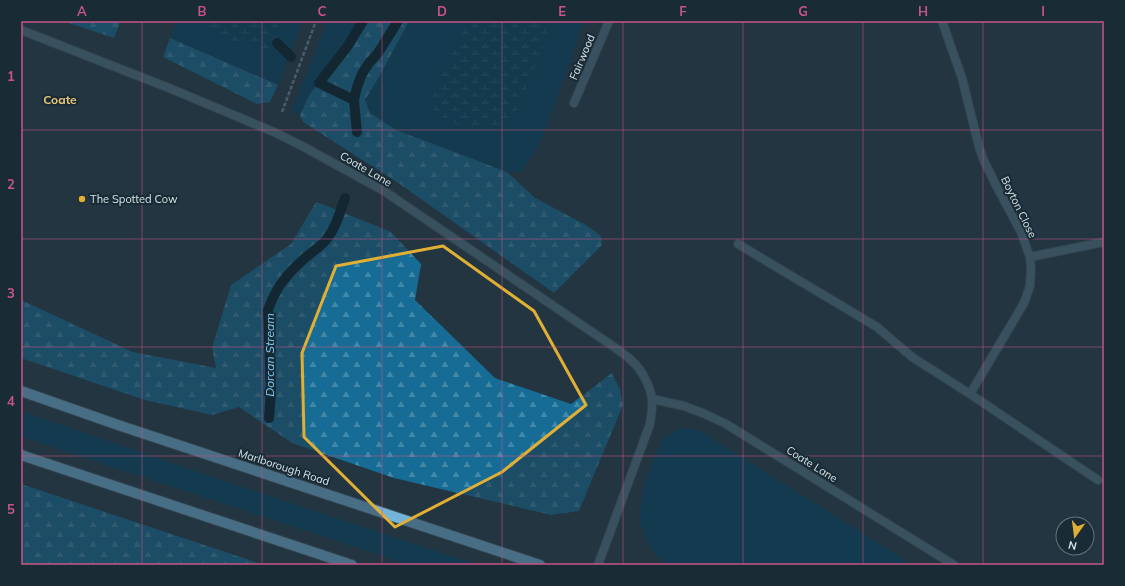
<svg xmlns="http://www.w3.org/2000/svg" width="1125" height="586" viewBox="0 0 1125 586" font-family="Mulish,sans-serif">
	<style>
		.green { fill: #00425f }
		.forest { fill: url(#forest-firs) }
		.wetland { fill: url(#wetland-marsh) }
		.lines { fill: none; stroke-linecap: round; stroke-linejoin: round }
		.stream { stroke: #011825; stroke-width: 10 }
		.service-casing { stroke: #40515b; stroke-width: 10 }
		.minor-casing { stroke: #40515b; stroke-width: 10 }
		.primary-casing { stroke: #40515b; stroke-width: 12 }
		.path { stroke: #7f8d96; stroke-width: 2.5; stroke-dasharray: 4 2; stroke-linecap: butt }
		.service { stroke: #567486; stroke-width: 8 }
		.minor { stroke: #567486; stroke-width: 8 }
		.primary { stroke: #74b4d8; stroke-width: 10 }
		.marked { fill: none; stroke: #e1af34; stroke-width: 3; stroke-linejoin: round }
		.grid { fill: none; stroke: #c85586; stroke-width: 1; stroke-opacity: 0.55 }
		.poi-dot { fill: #e1af34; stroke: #192b35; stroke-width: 1.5 }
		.labels { text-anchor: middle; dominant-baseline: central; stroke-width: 4; stroke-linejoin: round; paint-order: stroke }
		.street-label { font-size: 11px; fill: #d7e2e9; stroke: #192b35 }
		.poi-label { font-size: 11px; fill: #d7e2e9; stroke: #192b35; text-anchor: start }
		.neighbourhood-label { font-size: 12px; font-weight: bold; fill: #e9c77d; stroke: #192b35 }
		.water-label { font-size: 12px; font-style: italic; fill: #7fd0fe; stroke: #192b35 }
		.neatline { fill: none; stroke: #c85586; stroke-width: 1.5 }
		.grid-label { font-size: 13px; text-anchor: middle; font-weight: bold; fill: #c85586 }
	</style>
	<defs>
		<pattern id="forest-firs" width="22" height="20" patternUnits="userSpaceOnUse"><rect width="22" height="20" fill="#166c94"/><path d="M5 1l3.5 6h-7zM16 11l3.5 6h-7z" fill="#4288a8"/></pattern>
		<pattern id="wetland-marsh" width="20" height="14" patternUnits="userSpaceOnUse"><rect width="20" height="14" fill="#00425f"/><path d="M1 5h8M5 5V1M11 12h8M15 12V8" fill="none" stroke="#245d76"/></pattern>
	</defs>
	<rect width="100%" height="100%" fill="#233540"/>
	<!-- green -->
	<path class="green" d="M 177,21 L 212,21 L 212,22 L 277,43 L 286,21 L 302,21 L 278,85 L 170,38 Z
		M 327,21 L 367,21 L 310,94 L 300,115 L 292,110 L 314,56 Z
		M 409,21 L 468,21 L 435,87 L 476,130 L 502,129 L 514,121 L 552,21 L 587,21 L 580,29 L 571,60 L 542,139 L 522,172 L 507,172 L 396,130 L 370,113 L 365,100 L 379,77 Z
		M 21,411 L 225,481 L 479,565 L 409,565 L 49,446 L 21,436 Z
		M 681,428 L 699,430 L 913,565 L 669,565 L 656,556 L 647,541 L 640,524 L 640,510 L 643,488 L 651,465 L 663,438 Z"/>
	<!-- forest -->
	<path class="forest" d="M 63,21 L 113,21 L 120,23 L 114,38 Z
		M 367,21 L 409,21 L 379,77 L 365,100 L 370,113 L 396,130 L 507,172 L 535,198 L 586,225 L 601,236 L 602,245 L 554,293 L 397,182 L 303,122 L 300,115 L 310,94 Z
		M 170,38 L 278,85 L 270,102 L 257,104 L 163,57 Z
		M 316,202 L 327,206 L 391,232 L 421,264 L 415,300 L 495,378 L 571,404 L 612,373 L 620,390 L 623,405 L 579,511 L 551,515 L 394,478 L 292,443 L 239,407 L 212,415 L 145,400 L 21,358 L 21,300 L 133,352 L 216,368 L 212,348 L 231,285 L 291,244 Z
		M 21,484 L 264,565 L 21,565 Z"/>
	<!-- wetland -->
	<path class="wetland" d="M 212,21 L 286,21 L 277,43 L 269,50 L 211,35 Z
		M 468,21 L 552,21 L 514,121 L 502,130 L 476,130 L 461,126 L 438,115 L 431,104 L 435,87 Z"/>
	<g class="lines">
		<!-- stream -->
		<path class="stream" d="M 277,43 L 291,57
			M 354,100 L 319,83 L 347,47 L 363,21
			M 357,132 L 354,100 L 357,87 L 362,74 L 369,63 L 378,53 L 398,21
			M 269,418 L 271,392 L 268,310 C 276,287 287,274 305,258 C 312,252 320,247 326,240 C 336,228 340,212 345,198"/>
		<!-- service casing -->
		<g class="service-casing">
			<path id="service" d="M 574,103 L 609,21
				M 1030,257 L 1104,242"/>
		</g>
		<!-- minor casing -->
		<g class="minor-casing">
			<path id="minor" d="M 21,30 L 169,88 L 274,132 L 304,147 L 384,191 L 617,349 C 622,353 627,356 632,361 C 642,370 650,386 652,399 C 653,408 651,416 650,424 L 598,565
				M 738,244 L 877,327 L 912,357 L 970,394 L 1024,303 L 1030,286 L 1031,269 L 1030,257 L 1021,232 L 998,189 L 984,161 L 979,147 L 962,78 L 942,21
				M 970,394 L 1098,480
				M 652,399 L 684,406 L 705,414 L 726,424 L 954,565"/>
		</g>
		<!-- primary casing -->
		<g class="primary-casing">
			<path id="primary" d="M 21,391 L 118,425 L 540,565
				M 21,455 L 352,565"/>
		</g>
		<!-- path -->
		<path class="path" d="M 282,112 L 316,21"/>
		<!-- service -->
		<use href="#service" class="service"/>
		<!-- minor -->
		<use href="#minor" class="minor"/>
		<!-- primary -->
		<use href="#primary" class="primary"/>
	</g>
	<!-- marked area -->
	<path d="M0 0H1125V586H0ZM 443,246 L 534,311 L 586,405 L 502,472 L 395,527 L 304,437 L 302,353 L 336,266 Z" fill="#233540" fill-opacity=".55" fill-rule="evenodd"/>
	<path class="marked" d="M 443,246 L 534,311 L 586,405 L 502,472 L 395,527 L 304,437 L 302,353 L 336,266 Z"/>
	<!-- grid -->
	<path class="grid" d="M 142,21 L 142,565M 262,21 L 262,565M 382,21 L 382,565M 502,21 L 502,565M 623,21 L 623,565M 743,21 L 743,565M 863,21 L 863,565M 983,21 L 983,565M 21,130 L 1104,130M 21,239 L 1104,239M 21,347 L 1104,347M 21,456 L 1104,456"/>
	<!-- markers -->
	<circle class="poi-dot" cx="82" cy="199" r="4"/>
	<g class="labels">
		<!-- street labels -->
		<g class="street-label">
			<text transform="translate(582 57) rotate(-67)">Fairwood</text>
			<text transform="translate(366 169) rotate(30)">Coate Lane</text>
			<text transform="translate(1019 207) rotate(64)">Boyton Close</text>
			<text transform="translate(812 464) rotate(32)">Coate Lane</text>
			<text transform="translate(284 467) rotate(18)">Marlborough Road</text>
		</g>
		<!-- poi labels -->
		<g class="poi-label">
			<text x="90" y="199">The Spotted Cow</text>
		</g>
		<!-- neighbourhood labels -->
		<g class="neighbourhood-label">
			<text x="60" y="99">Coate</text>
		</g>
		<!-- water labels -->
		<g class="water-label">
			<text transform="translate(269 355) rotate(-90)">Dorcan Stream</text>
		</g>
	</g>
	<!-- border -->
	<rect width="1125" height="586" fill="none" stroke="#192b35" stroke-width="44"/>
	<!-- north arrow -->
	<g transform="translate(1075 536) rotate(194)"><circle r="19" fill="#192b35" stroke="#65747d"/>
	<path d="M0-3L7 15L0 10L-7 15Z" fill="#e1af34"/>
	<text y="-6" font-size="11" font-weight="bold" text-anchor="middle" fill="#d7e2e9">N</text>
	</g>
	<rect x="22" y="22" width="1081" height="542" class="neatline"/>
	<g class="grid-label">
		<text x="82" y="16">A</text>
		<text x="202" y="16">B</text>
		<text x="322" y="16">C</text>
		<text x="442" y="16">D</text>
		<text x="562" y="16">E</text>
		<text x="683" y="16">F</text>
		<text x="803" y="16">G</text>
		<text x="923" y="16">H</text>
		<text x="1043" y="16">I</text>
		<text x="11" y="81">1</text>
		<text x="11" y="189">2</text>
		<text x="11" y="298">3</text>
		<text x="11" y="406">4</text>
		<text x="11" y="514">5</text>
	</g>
</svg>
